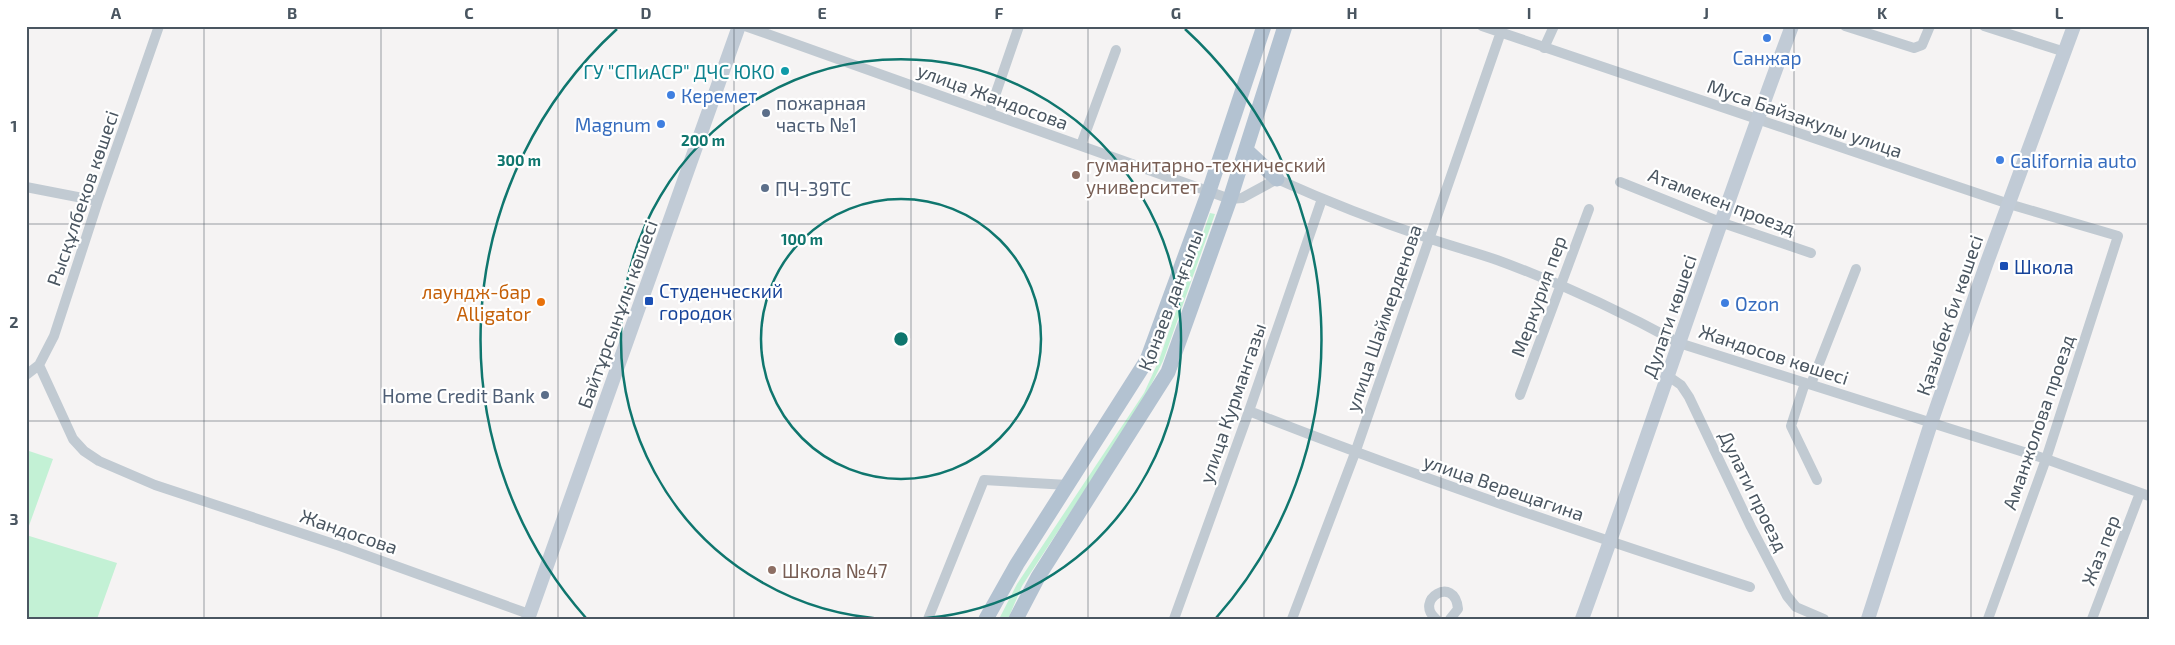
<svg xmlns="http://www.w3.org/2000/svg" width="2175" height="645" viewBox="0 0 2175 645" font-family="'Exo 2',sans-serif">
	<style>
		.green { fill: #c3f1d5 }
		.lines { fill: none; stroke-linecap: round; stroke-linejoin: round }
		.street { stroke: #c1cad2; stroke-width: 10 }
		.secondary { stroke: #c1cbd6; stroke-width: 14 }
		.primary { stroke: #b3c2d1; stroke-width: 15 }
		.grid { fill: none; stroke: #4a5661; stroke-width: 1; stroke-opacity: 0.55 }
		.ring { fill: none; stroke: #0f766e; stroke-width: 2.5 }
		.shop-dot { fill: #3f7fe0; stroke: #fff; stroke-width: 2 }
		.culture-dot { fill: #0f9aa8; stroke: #fff; stroke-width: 2 }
		.service-dot { fill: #5c6f8a; stroke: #fff; stroke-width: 2 }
		.education-dot { fill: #8d6e63; stroke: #fff; stroke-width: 2 }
		.transit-dot { fill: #1a4fb4; stroke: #fff; stroke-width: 2 }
		.food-dot { fill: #e8710a; stroke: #fff; stroke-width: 2 }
		.labels { text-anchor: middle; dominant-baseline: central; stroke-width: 4.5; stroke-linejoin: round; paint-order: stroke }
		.shop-label { font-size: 19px; fill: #366cbe; stroke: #fff; text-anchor: start }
		.culture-label { font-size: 19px; fill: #0d838f; stroke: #fff; text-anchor: end }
		.street-label { font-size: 19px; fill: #4a5661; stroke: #fff }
		.service-label { font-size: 19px; fill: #4e5e75; stroke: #fff; text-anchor: start }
		.education-label { font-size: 19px; fill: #785e54; stroke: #fff; text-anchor: start }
		.transit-label { font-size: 19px; fill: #164399; stroke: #fff; text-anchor: start }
		.food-label { font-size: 19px; fill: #c56008; stroke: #fff; text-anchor: end }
		.centre { fill: #0f766e; stroke: #fff; stroke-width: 2.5 }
		.ring-label { font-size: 15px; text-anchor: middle; font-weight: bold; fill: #0f766e; stroke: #fff; stroke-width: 4.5; stroke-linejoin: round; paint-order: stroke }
		.neatline { fill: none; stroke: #4a5661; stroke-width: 2 }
		.grid-label { font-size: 16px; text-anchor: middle; font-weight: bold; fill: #4a5661 }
	</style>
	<rect width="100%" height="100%" fill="#f5f3f3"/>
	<!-- green -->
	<path class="green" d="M 1210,213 L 1215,214 L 1163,361 L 1141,405 L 1022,586 L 1008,619 L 999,619 L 1017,584 L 1144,393 L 1159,360 Z
		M 26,450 L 53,459 L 26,534 Z
		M 26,535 L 117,563 L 97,619 L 26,619 Z"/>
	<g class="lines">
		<!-- street -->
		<path class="street" d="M 745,26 L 1230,199 L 1242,198 L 1277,179 C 1326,201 1377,221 1428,238 C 1451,246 1474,252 1497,260 C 1560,283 1620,311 1679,343 L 2046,459 L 2149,496
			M 1482,26 L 2009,204 L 2118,236 L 2046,459 L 1988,619
			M 1845,26 L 1914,48 L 1922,45 L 1930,26
			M 1984,26 L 2065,52
			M 1544,48 L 1554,26
			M 989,113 L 1019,26
			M 1081,145 L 1116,50
			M 1620,182 L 1720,222 L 1811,253
			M 26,187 L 98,201
			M 39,365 L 73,439 L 84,451 L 99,461 L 155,485 L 340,546 L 529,614
			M 26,375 L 39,365 L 54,336 L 98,201 L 159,26
			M 1668,376 L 1681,385 L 1689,397 L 1751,527 L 1787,596 L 1796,607 L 1824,619
			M 1805,383 L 1791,426 L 1817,480
			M 1811,384 L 1856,269
			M 1520,395 L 1589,209
			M 1249,411 C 1414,476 1581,533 1750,587
			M 928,619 L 984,480 L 1068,485
			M 1174,619 L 1249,411 L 1322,199
			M 1292,619 L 1355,453 L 1503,26
			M 1436,619 C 1413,600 1455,574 1458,609 L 1450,619
			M 2092,619 L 2140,493"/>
		<!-- secondary -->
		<path class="secondary" d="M 528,619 L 739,26
			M 1582,619 C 1654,422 1718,222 1792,26
			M 1868,619 L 1931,423 L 1986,265 L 2074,26"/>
		<!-- primary -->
		<path class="primary" d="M 1246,150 L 1277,179
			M 986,619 L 1017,564 L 1147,360 L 1209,191 L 1264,26
			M 1016,619 L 1038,577 L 1168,372 L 1230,199 L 1285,26"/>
	</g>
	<!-- grid -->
	<path class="grid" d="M 204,26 L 204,619M 381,26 L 381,619M 558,26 L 558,619M 734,26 L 734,619M 911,26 L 911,619M 1088,26 L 1088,619M 1264,26 L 1264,619M 1441,26 L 1441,619M 1618,26 L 1618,619M 1794,26 L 1794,619M 1971,26 L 1971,619M 26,224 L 2149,224M 26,421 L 2149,421"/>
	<!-- distance rings -->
	<g class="ring">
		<circle cx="901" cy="339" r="140"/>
		<path d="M889 619A280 280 0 1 1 913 619"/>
		<path d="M586 618A421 421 0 0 1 617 29M1185 29A421 421 0 0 1 1216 618"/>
	</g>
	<!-- markers -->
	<g class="shop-dot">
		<circle cx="1767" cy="38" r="5"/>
		<circle cx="671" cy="95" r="5"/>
		<circle cx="661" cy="124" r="5"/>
		<circle cx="2000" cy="160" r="5"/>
		<circle cx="1725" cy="303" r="5"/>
	</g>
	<circle class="culture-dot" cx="785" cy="71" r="5"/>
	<g class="service-dot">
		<circle cx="766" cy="113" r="5"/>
		<circle cx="765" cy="188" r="5"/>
		<circle cx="545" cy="395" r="5"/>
	</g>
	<g class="education-dot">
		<circle cx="1076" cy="175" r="5"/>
		<circle cx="772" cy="570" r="5"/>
	</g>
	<g class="transit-dot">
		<rect x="1999" y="261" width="10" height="10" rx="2.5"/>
		<rect x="644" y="296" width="10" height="10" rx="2.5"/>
	</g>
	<circle class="food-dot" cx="541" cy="302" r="5"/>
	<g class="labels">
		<!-- shop labels -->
		<g class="shop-label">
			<text x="1767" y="57" text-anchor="middle">Санжар</text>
			<text x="681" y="95">Керемет</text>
			<text x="651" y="124" text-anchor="end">Magnum</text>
			<text x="2010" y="160">California auto</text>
			<text x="1735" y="303">Ozon</text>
		</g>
		<!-- culture labels -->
		<g class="culture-label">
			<text x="775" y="71">ГУ "СПиАСР" ДЧС ЮКО</text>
		</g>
		<!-- street labels -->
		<g class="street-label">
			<text transform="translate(993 96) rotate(20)">улица Жандосова</text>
			<text transform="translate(1805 118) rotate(19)">Муса Байзакулы улица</text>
			<text transform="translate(82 198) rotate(-71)">Рысқұлбеков көшесі</text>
			<text transform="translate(1722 201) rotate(21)">Атамекен проезд</text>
			<text transform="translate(1538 296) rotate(-70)">Меркурия пер</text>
			<text transform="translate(1170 300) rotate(-69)">Қонаев даңғылы</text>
			<text transform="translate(617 314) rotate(-70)">Байтұрсынұлы көшесі</text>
			<text transform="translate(1949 315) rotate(-71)">Қазыбек би көшесі</text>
			<text transform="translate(1669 316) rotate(-71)">Дулати көшесі</text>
			<text transform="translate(1383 318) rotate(-71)">улица Шаймерденова</text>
			<text transform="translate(1774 354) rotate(18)">Жандосов көшесі</text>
			<text transform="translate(1232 403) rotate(-71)">улица Курмангазы</text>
			<text transform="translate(2038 422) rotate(-71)">Аманжолова проезд</text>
			<text transform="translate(1504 487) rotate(19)">улица Верещагина</text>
			<text transform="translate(1754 491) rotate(64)">Дулати проезд</text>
			<text transform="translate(349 531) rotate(19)">Жандосова</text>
			<text transform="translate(2100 550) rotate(-69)">Жаз пер</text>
		</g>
		<!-- service labels -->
		<g class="service-label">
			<text x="776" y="102">пожарная<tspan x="776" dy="22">часть №1</tspan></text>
			<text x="775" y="188">ПЧ-39ТС</text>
			<text x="535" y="395" text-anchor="end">Home Credit Bank</text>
		</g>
		<!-- education labels -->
		<g class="education-label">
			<text x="1086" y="164">гуманитарно-технический<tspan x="1086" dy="22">университет</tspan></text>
			<text x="782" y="570">Школа №47</text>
		</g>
		<!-- transit labels -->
		<g class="transit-label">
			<text x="2014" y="266">Школа</text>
			<text x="659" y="290">Студенческий<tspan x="659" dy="22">городок</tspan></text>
		</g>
		<!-- food labels -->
		<g class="food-label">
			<text x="531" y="291">лаундж-бар<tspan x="531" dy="22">Alligator</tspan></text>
		</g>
	</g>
	<circle cx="901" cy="339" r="8" class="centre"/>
	<g class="ring-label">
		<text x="703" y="146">200 m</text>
		<text x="519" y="166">300 m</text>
		<text x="802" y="245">100 m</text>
	</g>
	<!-- border -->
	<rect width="2175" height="645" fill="none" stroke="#ffffff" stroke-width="55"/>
	<rect x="28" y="28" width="2120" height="590" class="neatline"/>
	<g class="grid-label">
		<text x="116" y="19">A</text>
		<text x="292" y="19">B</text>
		<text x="469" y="19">C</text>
		<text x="646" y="19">D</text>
		<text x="822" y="19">E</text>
		<text x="999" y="19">F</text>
		<text x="1176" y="19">G</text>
		<text x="1352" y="19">H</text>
		<text x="1529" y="19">I</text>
		<text x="1706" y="19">J</text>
		<text x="1882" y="19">K</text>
		<text x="2059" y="19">L</text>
		<text x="14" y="132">1</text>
		<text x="14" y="328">2</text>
		<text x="14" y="525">3</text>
	</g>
</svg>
